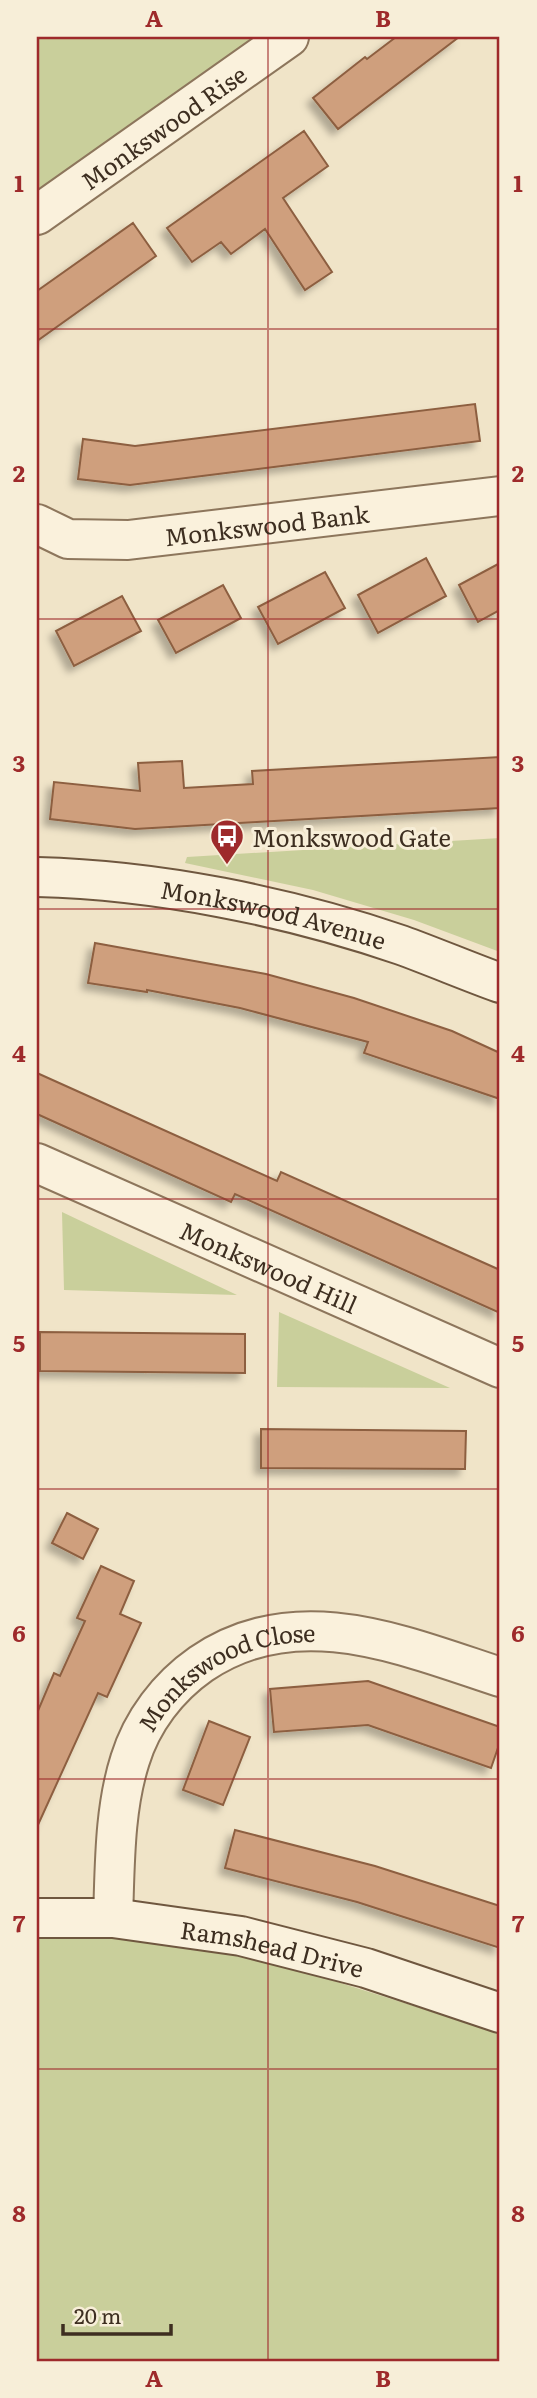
<svg xmlns="http://www.w3.org/2000/svg" width="537" height="2398" viewBox="0 0 537 2398" font-family="Literata,serif">
	<style>
		.green { fill: #c9cf9b }
		.building { fill: #cf9f7d; stroke: #8d5f41; stroke-width: 2; filter: url(#shadow) }
		.lines { fill: none; stroke-linecap: round; stroke-linejoin: round }
		.street-casing { stroke: #8d765c; stroke-width: 42 }
		.secondary-casing { stroke: #6f573f; stroke-width: 42 }
		.street { stroke: #faf1dc; stroke-width: 38 }
		.secondary { stroke: #faf1dc; stroke-width: 38 }
		.grid { fill: none; stroke: #9e2a2b; stroke-width: 2; stroke-opacity: 0.55 }
		.labels { text-anchor: middle; dominant-baseline: central; stroke-width: 6; stroke-linejoin: round; paint-order: stroke }
		.street-label { font-size: 24px; fill: #3d2e20; stroke: #f7eed8 }
		.poi-label { font-size: 24px; fill: #3d2e20; stroke: #f7eed8; text-anchor: start }
		.neatline { fill: none; stroke: #9e2a2b; stroke-width: 2.5 }
		.grid-label { font-size: 23px; text-anchor: middle; font-weight: bold; fill: #9e2a2b }
	</style>
	<defs>
		<filter id="shadow"><feDropShadow dx="-6" dy="6" stdDeviation="3.5" flood-color="#0004"/></filter>
	</defs>
	<rect width="100%" height="100%" fill="#f0e4c8"/>
	<!-- green -->
	<path class="green" d="M 37,37 L 289,37 L 37,215 Z
		M 500,838 L 500,952 L 414,920 L 313,890 L 185,863 L 187,857 Z
		M 62,1212 L 237,1295 L 64,1290 Z
		M 279,1312 L 450,1388 L 277,1387 Z
		M 60,1937 L 165,1941 L 264,1959 L 500,2033 L 500,2361 L 37,2361 L 37,1938 Z"/>
	<!-- building -->
	<path class="building" d="M 396,37 L 459,37 L 338,129 L 313,98 L 365,57 L 367,59 Z
		M 304,131 L 328,166 L 283,198 L 332,272 L 305,290 L 265,229 L 231,254 L 221,242 L 192,262 L 167,228 Z
		M 133,223 L 156,256 L 37,341 L 37,291 Z
		M 475,404 L 480,441 L 130,485 L 78,479 L 83,439 L 135,446 Z
		M 426,558 L 446,596 L 378,633 L 358,595 Z
		M 500,563 L 500,610 L 478,622 L 459,585 Z
		M 325,572 L 345,608 L 278,644 L 258,607 Z
		M 223,585 L 241,618 L 176,653 L 158,620 Z
		M 122,596 L 141,631 L 74,666 L 56,631 Z
		M 500,757 L 500,808 L 135,829 L 50,819 L 54,782 L 140,791 L 138,763 L 182,761 L 184,788 L 253,784 L 252,771 Z
		M 95,943 L 266,974 L 354,998 L 452,1031 L 500,1053 L 500,1099 L 364,1053 L 368,1042 L 240,1008 L 147,990 L 147,992 L 88,983 Z
		M 37,1073 L 277,1181 L 281,1172 L 500,1270 L 500,1313 L 235,1194 L 231,1202 L 37,1114 Z
		M 40,1332 L 245,1334 L 245,1373 L 40,1371 Z
		M 261,1429 L 466,1431 L 465,1469 L 261,1468 Z
		M 67,1513 L 98,1529 L 83,1559 L 52,1543 Z
		M 101,1566 L 134,1581 L 120,1614 L 141,1623 L 107,1697 L 98,1693 L 37,1827 L 37,1713 L 54,1673 L 60,1676 L 85,1621 L 77,1618 Z
		M 368,1681 L 500,1727 L 500,1742 L 491,1768 L 368,1725 L 274,1732 L 270,1689 Z
		M 209,1721 L 250,1737 L 223,1805 L 183,1790 Z
		M 235,1830 L 375,1866 L 500,1906 L 500,1948 L 357,1902 L 225,1868 Z"/>
	<g class="lines">
		<!-- street casing -->
		<g class="street-casing">
			<g id="street">
				<path id="s1" d="M 37,215 L 289,37"/>
				<path id="s2" d="M 37,524 L 68,539 L 128,540 L 500,496"/>
				<path id="s3" d="M 37,1163 L 500,1368"/>
				<path id="s4" d="M 113,1918 C 115,1866 114,1810 130,1760 C 142,1721 168,1687 201,1664 C 296,1599 402,1645 500,1677"/>
			</g>
		</g>
		<!-- secondary casing -->
		<g class="secondary-casing">
			<g id="secondary">
				<path id="s5" d="M 37,877 C 157,880 287,906 401,945 C 434,957 467,971 500,983"/>
				<path id="s6" d="M 37,1918 L 113,1918 L 241,1936 L 366,1968 L 500,2013"/>
			</g>
		</g>
		<!-- street -->
		<use href="#street" class="street"/>
		<!-- secondary -->
		<use href="#secondary" class="secondary"/>
	</g>
	<!-- grid -->
	<path class="grid" d="M 268,37 L 268,2361M 37,329 L 500,329M 37,619 L 500,619M 37,909 L 500,909M 37,1199 L 500,1199M 37,1489 L 500,1489M 37,1779 L 500,1779M 37,2069 L 500,2069"/>
	<!-- icons -->
	<defs>
		<g id="bus-pin" transform="scale(1.75)"><path d="M0 17L-7.5 6A9.5 9.5 0 1 1 7.5 6Z" fill="#9e2a2b" stroke="#f7eed8"/><path d="M-5-6H5V4H4V6H2V4H-2V6H-4V4H-5ZM-3.5-4V0h7V-4ZM-3.5 1.2v1.5H-2V1.2ZM2 1.2v1.5H3.5V1.2Z" fill="#fff"/></g>
	</defs>
	<g fill-rule="evenodd">
		<use href="#bus-pin" x="227" y="836"/>
	</g>
	<g class="labels">
		<!-- street labels -->
		<g class="street-label">
			<text stroke="none"><textPath href="#s1" startOffset="154">Monkswood Rise</textPath></text>
			<text stroke="none"><textPath href="#s2" startOffset="234">Monkswood Bank</textPath></text>
			<text stroke="none"><textPath href="#s5" startOffset="240">Monkswood Avenue</textPath></text>
			<text stroke="none"><textPath href="#s3" startOffset="254">Monkswood Hill</textPath></text>
			<text stroke="none"><textPath href="#s4" startOffset="298">Monkswood Close</textPath></text>
			<text stroke="none"><textPath href="#s6" startOffset="238">Ramshead Drive</textPath></text>
		</g>
		<!-- poi labels -->
		<g class="poi-label">
			<text x="252" y="836">Monkswood Gate</text>
		</g>
	</g>
	<!-- border -->
	<rect width="537" height="2398" fill="none" stroke="#f7eed8" stroke-width="77"/>
	<!-- scale -->
	<path d="M63 2324v10h108v-10" fill="none" stroke="#3d2e20" stroke-width="3.5"/>
	<text x="74" y="2324" font-size="21" fill="#3d2e20" stroke="#f7eed8" stroke-width="5" paint-order="stroke">20 m</text>
	<rect x="38" y="38" width="460" height="2322" class="neatline"/>
	<g class="grid-label">
		<text x="154" y="27">A</text>
		<text x="383" y="27">B</text>
		<text x="19" y="192">1</text>
		<text x="518" y="192">1</text>
		<text x="19" y="482">2</text>
		<text x="518" y="482">2</text>
		<text x="19" y="772">3</text>
		<text x="518" y="772">3</text>
		<text x="19" y="1062">4</text>
		<text x="518" y="1062">4</text>
		<text x="19" y="1352">5</text>
		<text x="518" y="1352">5</text>
		<text x="19" y="1642">6</text>
		<text x="518" y="1642">6</text>
		<text x="19" y="1932">7</text>
		<text x="518" y="1932">7</text>
		<text x="19" y="2222">8</text>
		<text x="518" y="2222">8</text>
		<text x="154" y="2387">A</text>
		<text x="383" y="2387">B</text>
	</g>
</svg>
